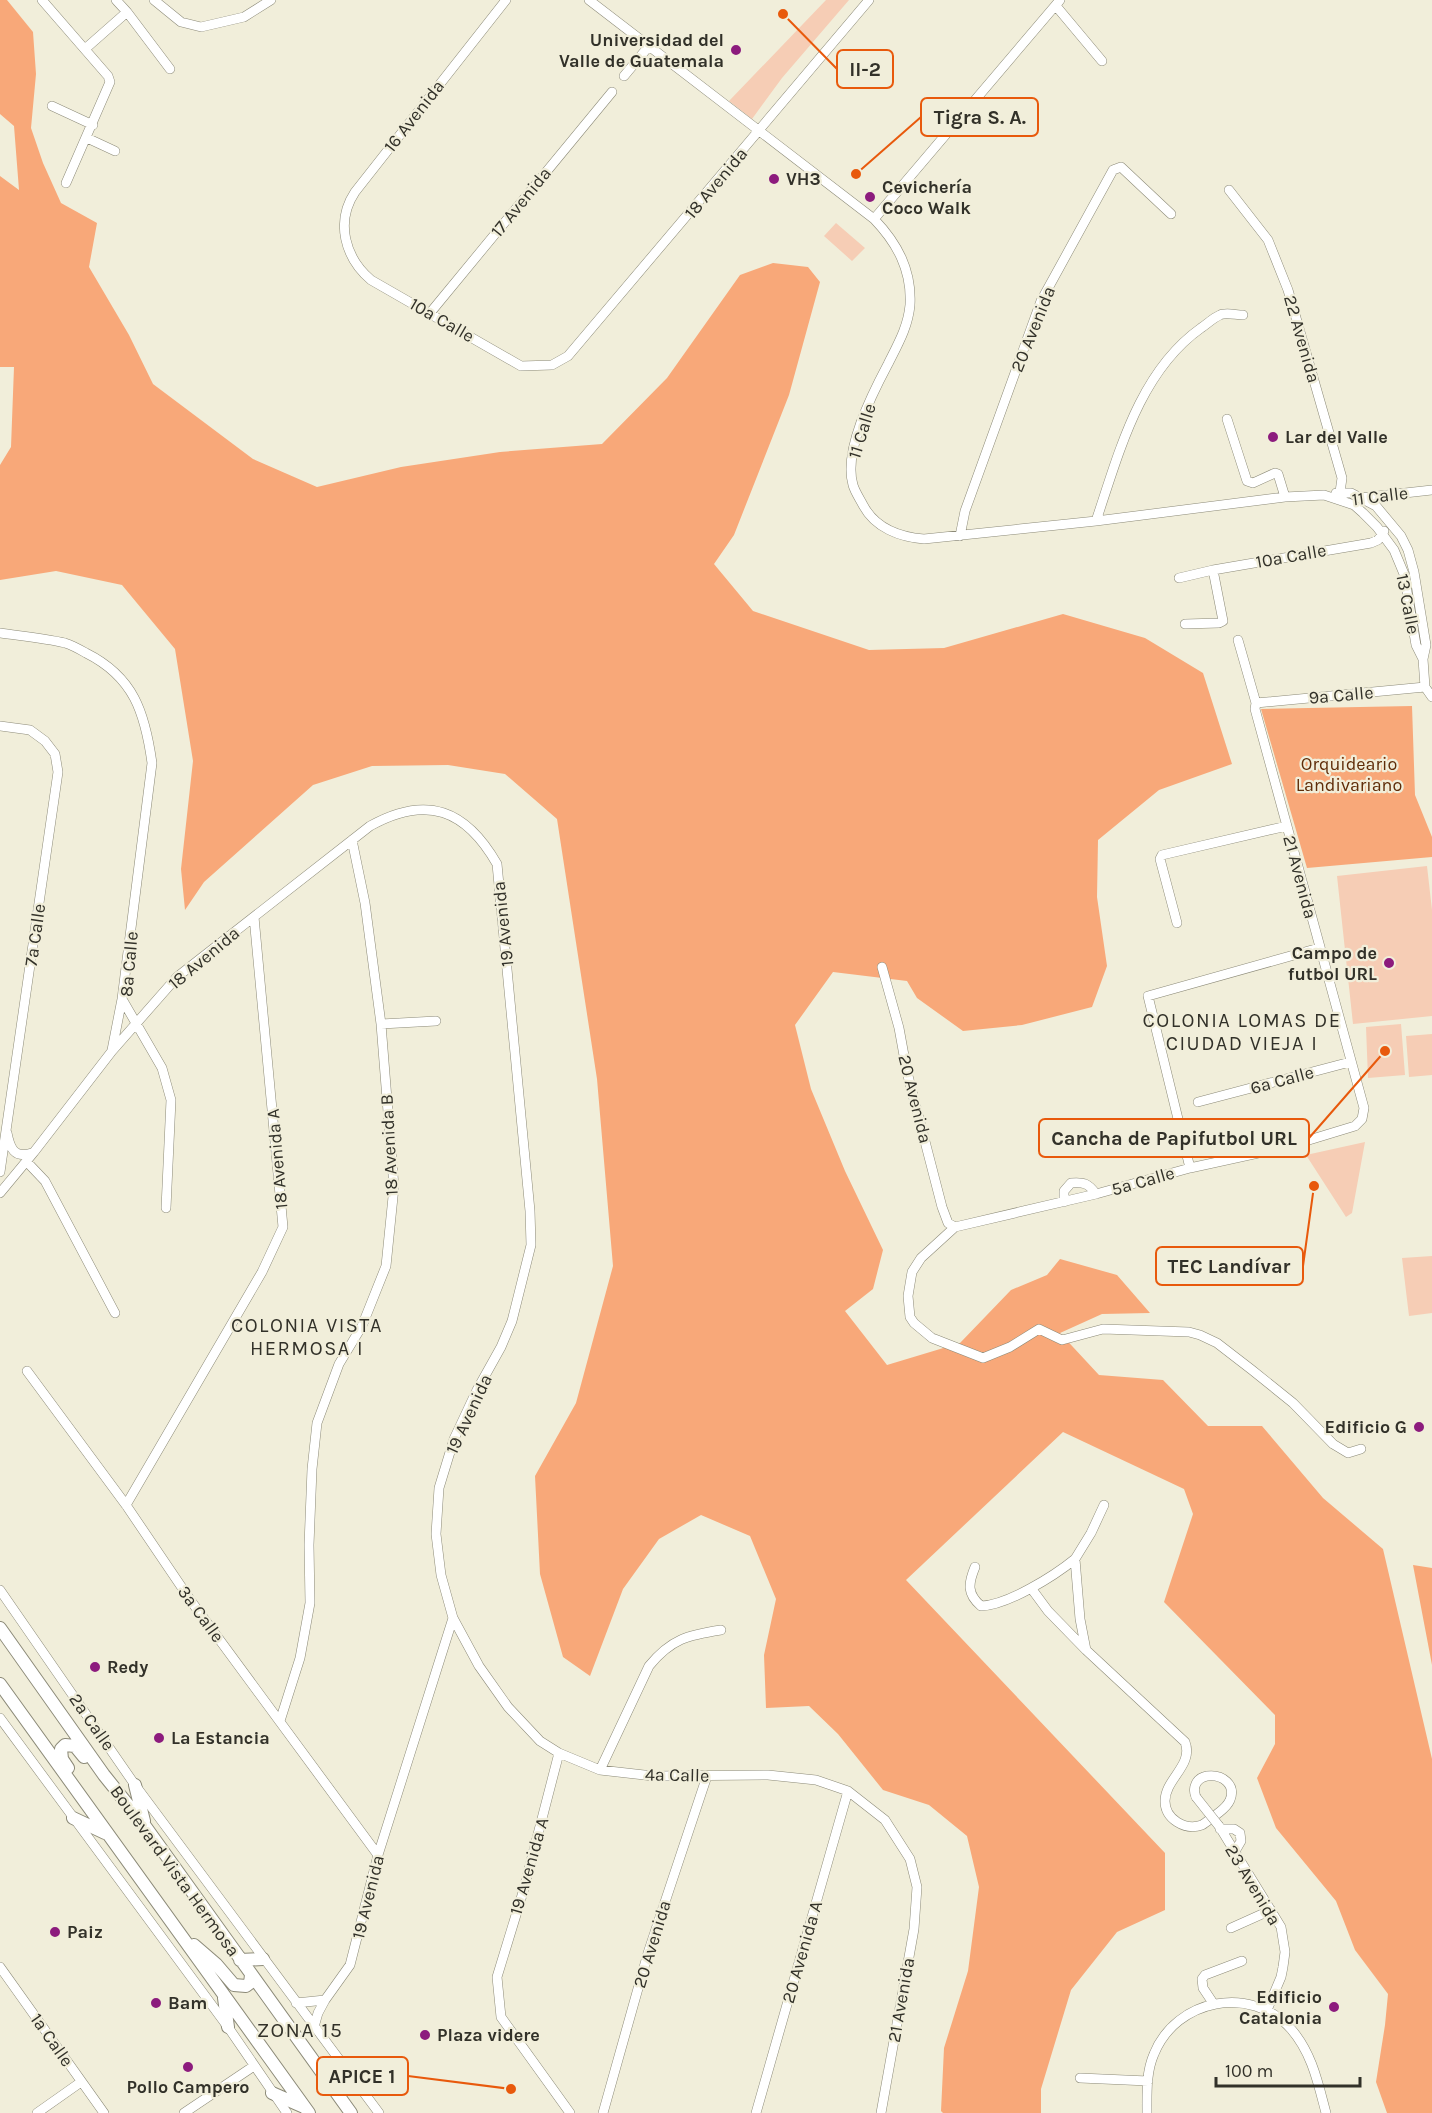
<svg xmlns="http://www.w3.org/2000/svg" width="1432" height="2113" viewBox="0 0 1432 2113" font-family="Karla,sans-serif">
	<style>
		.green { fill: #f6cdb5 }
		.forest { fill: #f8a879 }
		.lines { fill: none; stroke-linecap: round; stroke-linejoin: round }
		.minor-casing { stroke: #8c8a78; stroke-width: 10 }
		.major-casing { stroke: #8c8a78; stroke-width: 14 }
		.minor { stroke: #fff; stroke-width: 9 }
		.major { stroke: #fff; stroke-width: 12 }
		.minor-bridge-casing { stroke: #8c8a78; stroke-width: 10; stroke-linecap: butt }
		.minor-bridge { stroke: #fff; stroke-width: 9 }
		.poi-dot { fill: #8c1b7d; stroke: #f1eeda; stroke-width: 2 }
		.labels { text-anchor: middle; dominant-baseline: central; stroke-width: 4.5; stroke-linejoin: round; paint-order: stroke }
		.poi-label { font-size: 18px; font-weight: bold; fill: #323129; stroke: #f1eeda; text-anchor: start }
		.street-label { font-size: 18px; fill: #323129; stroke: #f1eeda }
		.park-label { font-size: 18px; fill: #5f2c08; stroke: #f1eeda }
		.neighbourhood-label { font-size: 20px; letter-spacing: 1.5px; fill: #323129; stroke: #f1eeda }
		.quarter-label { font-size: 21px; letter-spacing: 1.5px; fill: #323129; stroke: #f1eeda }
		.leader { fill: none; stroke: #e8590c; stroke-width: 2 }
		.callout-dot { fill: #e8590c; stroke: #f1eeda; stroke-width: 2 }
		.callout { fill: #f1eeda; stroke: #e8590c; stroke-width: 2 }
		.callout-label { font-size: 20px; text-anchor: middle; font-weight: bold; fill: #323129 }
	</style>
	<rect width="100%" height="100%" fill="#f1eeda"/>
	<!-- green -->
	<path class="green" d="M 826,0 L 849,0 L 782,78 L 752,119 L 729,101 Z
		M 836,223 L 865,248 L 852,261 L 824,236 Z
		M 1427,866 L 1432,910 L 1432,1016 L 1353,1024 L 1337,876 Z
		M 1401,1024 L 1405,1075 L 1368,1078 L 1366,1027 Z
		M 1432,1034 L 1432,1075 L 1409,1077 L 1406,1036 Z
		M 1365,1142 L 1352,1213 L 1346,1217 L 1306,1155 Z
		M 1432,1256 L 1432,1313 L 1409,1316 L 1402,1258 Z"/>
	<!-- forest -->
	<path class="forest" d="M 0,0 L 7,0 L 33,32 L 36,74 L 31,128 L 43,163 L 61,203 L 97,223 L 89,267 L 129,335 L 153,384 L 253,459 L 317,487 L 401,467 L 500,452 L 602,444 L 667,378 L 740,275 L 773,263 L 808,267 L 820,282 L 789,395 L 734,535 L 714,564 L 753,611 L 869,650 L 944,648 L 1063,614 L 1145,638 L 1203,673 L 1232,764 L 1159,790 L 1098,840 L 1097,897 L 1107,966 L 1092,1007 L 1022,1025 L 963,1031 L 917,998 L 907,981 L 833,972 L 795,1025 L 811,1089 L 845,1171 L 883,1250 L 873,1289 L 845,1311 L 887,1365 L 960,1343 L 1011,1290 L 1047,1275 L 1060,1259 L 1117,1275 L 1150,1313 L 1102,1314 L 1060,1333 L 1099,1375 L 1163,1380 L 1208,1426 L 1262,1426 L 1323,1498 L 1383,1549 L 1432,1759 L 1432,2113 L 1387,2113 L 1376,2082 L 1385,2025 L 1388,1994 L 1355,1950 L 1336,1901 L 1276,1828 L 1257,1778 L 1275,1744 L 1275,1715 L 1164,1602 L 1193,1514 L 1184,1489 L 1063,1432 L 906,1580 L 1165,1853 L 1165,1910 L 1117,1932 L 1071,1990 L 1041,2089 L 1041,2113 L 943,2113 L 941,2111 L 944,2048 L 968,1971 L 979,1887 L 967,1836 L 929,1805 L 883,1790 L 838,1734 L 809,1706 L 766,1708 L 764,1655 L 776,1599 L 750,1536 L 701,1515 L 659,1539 L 623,1589 L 590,1676 L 563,1657 L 540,1574 L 535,1476 L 576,1403 L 613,1266 L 597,1079 L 557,819 L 505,774 L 448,765 L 372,766 L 313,785 L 204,882 L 185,910 L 181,869 L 193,761 L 175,649 L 122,585 L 56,571 L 0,580 L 0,465 L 11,447 L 14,367 L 0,367 L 0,176 L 19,190 L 14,126 L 0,114 Z
		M 1412,706 L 1415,795 L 1432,837 L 1432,857 L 1307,868 L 1261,709 Z
		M 1413,1565 L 1432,1568 L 1432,1665 Z"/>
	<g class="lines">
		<!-- minor casing -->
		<g class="minor-casing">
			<path id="minor" d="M 42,0 L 108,76 L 110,82 L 66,183
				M 116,0 L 127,12
				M 154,0 L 181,22 L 201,27 L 244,17 L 271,0
				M 506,0 L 355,192 C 335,222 345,258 371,280 L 521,366 L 552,365 L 568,356 L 869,0
				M 589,0 L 874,219 C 897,243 912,270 910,305 C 908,327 898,344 888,364 C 872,394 843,451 853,485 C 855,492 860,499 863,505 C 875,528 900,537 924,539 L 1096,521 L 1285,497 L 1324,495 L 1354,505 L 1363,513 L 1377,527 L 1394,550 L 1404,574 L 1416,645 L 1423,659
				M 1056,6 L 1102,61
				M 85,49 L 127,12 L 170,69
				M 624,76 L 649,46
				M 52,106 L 93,125
				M 87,138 L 115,151
				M 1229,190 L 1268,240 L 1288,290 L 1342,478 L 1340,492 L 1343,501
				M 874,219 L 1060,0
				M 430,313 L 612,92
				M 1227,419 L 1247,481 L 1253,483 L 1275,473 L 1278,474 L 1285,497
				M 1336,493 L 1351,493 L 1376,506 L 1401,536 L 1408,550 L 1414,572 L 1426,645 L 1423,659 L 1425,687 L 1432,697
				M 1360,498 L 1432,490
				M 1096,521 C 1119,453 1139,372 1201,328 C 1207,324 1213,318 1220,315 C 1225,312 1236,315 1243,315
				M 960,536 L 965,511 L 1041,301 L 1113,170 L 1121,167 L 1171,214
				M 1179,578 L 1213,570 L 1371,543 L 1378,540 L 1384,531
				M 1185,624 L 1219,623 L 1223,621 L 1213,570
				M 0,633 C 21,636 44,638 65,643 C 72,645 79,649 86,653 C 134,677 145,713 152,763 L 122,999 L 162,1068 L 171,1100 L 166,1208
				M 1256,703 L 1425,687
				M 0,726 L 30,730 L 45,741 L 55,754 L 58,772 L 0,1172
				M 1177,923 L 1160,859 L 1162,855 L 1287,826
				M 882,967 L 899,1028 L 907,1072 L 942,1207 L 948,1223 L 955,1227
				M 381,1024 L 436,1021
				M 112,1050 L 122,999
				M 1198,1102 L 1350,1062
				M 7,1133 C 10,1148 14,1159 32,1153
				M 26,1161 L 45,1181 L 115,1313
				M 1190,1168 L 1148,996 L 1319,948
				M 0,1193 L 34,1152 L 112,1051 L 177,977 L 370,826 C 427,794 466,810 497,864 L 530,1211 L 531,1245 L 512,1321 L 501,1347 L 477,1390 L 454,1439 L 439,1488 L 436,1534 L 441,1575 L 453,1618 L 479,1666 L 508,1707 L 540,1741 L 559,1753 L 600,1770 L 653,1776 L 768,1775 L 816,1780 L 848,1791 L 885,1820 L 910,1859 L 917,1887 L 914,1929 L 881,2113
				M 1064,1202 L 1064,1191 L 1071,1183 C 1084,1182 1088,1183 1096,1194
				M 955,1227 L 1096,1194 L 1190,1168 L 1286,1147 L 1355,1126 L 1362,1119 L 1364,1108 L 1255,709 L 1256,703 L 1238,640
				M 955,1227 L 921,1258 L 912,1272 L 908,1296 L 910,1317 L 914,1323 L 932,1338 L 983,1358 L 1010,1347 L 1039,1329 L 1062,1340 L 1103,1329 L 1189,1332 L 1200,1335 L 1217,1343 L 1252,1370 L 1293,1403 L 1333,1444 L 1348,1453 L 1361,1449
				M 27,1371 L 126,1505 L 191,1601 L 378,1855
				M 126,1505 L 262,1272 L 283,1227 L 254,917
				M 1104,1505 L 1091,1533 L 1075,1559 L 1080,1619 L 1086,1650 L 1185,1742 C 1194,1765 1165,1779 1165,1801 C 1165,1819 1185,1831 1202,1825 C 1207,1822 1212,1817 1217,1814 C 1222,1810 1227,1807 1230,1800 C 1236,1785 1223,1774 1207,1776 C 1196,1778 1192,1788 1196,1797
				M 975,1567 C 968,1584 967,1594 981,1606 C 1008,1605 1054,1576 1075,1559
				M 1031,1588 L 1048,1611 L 1086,1650
				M 0,1590 L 135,1785 L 379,2113
				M 0,1718 L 228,2027 L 287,2113
				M 280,1721 L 300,1658 L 310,1603 L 309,1545 L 312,1469 L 317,1423 L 339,1364 L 362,1326 L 386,1266 L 394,1187 L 381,1024 L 365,903 L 352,840
				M 559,1753 L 523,1892 L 497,1977 L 501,2017 L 570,2113
				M 600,1770 L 649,1666 C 671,1639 688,1635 721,1630
				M 1219,1826 L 1281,1927 L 1285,1952 L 1283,1967 L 1281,1977 L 1267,2010
				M 1220,1829 L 1234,1829 L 1240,1833 L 1241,1841 L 1234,1853
				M 1231,1928 L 1271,1910
				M 0,1967 L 104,2113
				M 296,2003 L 325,2000
				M 1213,2003 L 1203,1988 L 1202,1979 L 1205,1975 L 1242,1961
				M 314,2027 L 318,2013 L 325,2000 L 350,1965 L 378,1855 L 453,1618
				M 1080,2078 L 1148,2081
				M 37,2113 L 81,2082
				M 184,2113 L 254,2066
				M 603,2113 L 648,1953 L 707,1776
				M 756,2113 L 848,1791
				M 1147,2113 C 1147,2093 1146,2072 1154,2054 C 1176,1999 1251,1984 1291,2029 C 1312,2053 1318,2083 1326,2113"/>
		</g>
		<!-- major casing -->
		<g class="major-casing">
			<path id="major" d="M 0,1628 L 104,1775 L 145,1826 L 351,2113
				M 0,1684 L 309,2113
				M 68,1768 L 62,1759 L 61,1749 L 65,1745 L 75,1746 L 84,1757
				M 135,1785 L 144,1821
				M 73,1818 L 105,1833
				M 194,1945 L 216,1964 L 234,1985 L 246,1986 L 250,1983 L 251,1975
				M 240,1960 L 263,1959
				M 224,1998 L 228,2027
				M 272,2093 L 304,2107"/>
		</g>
		<!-- minor -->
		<use href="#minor" class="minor"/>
		<!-- major -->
		<use href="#major" class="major"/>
		<!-- minor-bridge casing -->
		<g class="minor-bridge-casing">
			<path id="minor-bridge" d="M 1196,1797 L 1219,1826"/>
		</g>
		<!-- minor-bridge -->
		<use href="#minor-bridge" class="minor-bridge"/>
	</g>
	<!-- markers -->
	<g class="poi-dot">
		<circle cx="736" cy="50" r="6"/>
		<circle cx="774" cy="179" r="6"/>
		<circle cx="870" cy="197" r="6"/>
		<circle cx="1273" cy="437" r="6"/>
		<circle cx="1389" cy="963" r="6"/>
		<circle cx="1419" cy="1427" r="6"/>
		<circle cx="95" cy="1667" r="6"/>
		<circle cx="159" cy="1738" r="6"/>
		<circle cx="55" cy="1932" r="6"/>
		<circle cx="156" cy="2003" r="6"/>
		<circle cx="1334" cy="2007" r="6"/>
		<circle cx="425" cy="2035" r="6"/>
		<circle cx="188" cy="2067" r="6"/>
	</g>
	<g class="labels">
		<!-- poi labels -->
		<g class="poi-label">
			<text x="724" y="40" text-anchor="end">Universidad del<tspan x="724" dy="21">Valle de Guatemala</tspan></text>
			<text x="786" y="179">VH3</text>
			<text x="882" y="187">Cevichería<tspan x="882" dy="21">Coco Walk</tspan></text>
			<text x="1285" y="437">Lar del Valle</text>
			<text x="1377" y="953" text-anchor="end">Campo de<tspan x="1377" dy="21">futbol URL</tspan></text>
			<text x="1407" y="1427" text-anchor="end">Edificio G</text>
			<text x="107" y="1667">Redy</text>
			<text x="171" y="1738">La Estancia</text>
			<text x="67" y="1932">Paiz</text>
			<text x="1322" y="1997" text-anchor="end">Edificio<tspan x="1322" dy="21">Catalonia</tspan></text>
			<text x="168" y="2003">Bam</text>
			<text x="437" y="2035">Plaza videre</text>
			<text x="188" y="2087" text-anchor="middle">Pollo Campero</text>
		</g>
		<!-- street labels -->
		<g class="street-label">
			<text transform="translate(414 116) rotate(-52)">16 Avenida</text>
			<text transform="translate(716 183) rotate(-50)">18 Avenida</text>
			<text transform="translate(521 202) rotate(-51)">17 Avenida</text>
			<text transform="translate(442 320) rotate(30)">10a Calle</text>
			<text transform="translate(1033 329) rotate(-68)">20 Avenida</text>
			<text transform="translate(1302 339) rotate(74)">22 Avenida</text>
			<text transform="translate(862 431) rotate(-73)">11 Calle</text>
			<text transform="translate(1380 496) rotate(-7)">11 Calle</text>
			<text transform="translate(1291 556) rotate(-10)">10a Calle</text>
			<text transform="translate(1408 604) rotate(79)">13 Calle</text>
			<text transform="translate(1341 695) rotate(-5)">9a Calle</text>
			<text transform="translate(1300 877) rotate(75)">21 Avenida</text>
			<text transform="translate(503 924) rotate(-96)">19 Avenida</text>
			<text transform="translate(35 935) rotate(-82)">7a Calle</text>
			<text transform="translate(204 958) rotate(-40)">18 Avenida</text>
			<text transform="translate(129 964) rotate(-85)">8a Calle</text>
			<text transform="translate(1282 1080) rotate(-15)">6a Calle</text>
			<text transform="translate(915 1099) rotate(76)">20 Avenida</text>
			<text transform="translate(389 1145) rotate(-93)">18 Avenida B</text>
			<text transform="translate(277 1159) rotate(-95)">18 Avenida A</text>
			<text transform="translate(1143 1181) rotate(-16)">5a Calle</text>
			<text transform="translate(469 1414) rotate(-65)">19 Avenida</text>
			<text transform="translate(201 1614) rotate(54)">3a Calle</text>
			<text transform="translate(92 1722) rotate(55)">2a Calle</text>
			<text transform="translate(677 1775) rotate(1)">4a Calle</text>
			<text transform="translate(529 1866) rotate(-74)">19 Avenida A</text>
			<text transform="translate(175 1871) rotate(54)">Boulevard Vista Hermosa</text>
			<text transform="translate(1253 1885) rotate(59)">23 Avenida</text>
			<text transform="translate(368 1897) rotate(-76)">19 Avenida</text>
			<text transform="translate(652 1944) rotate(-73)">20 Avenida</text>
			<text transform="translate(802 1952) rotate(-74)">20 Avenida A</text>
			<text transform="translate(901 2000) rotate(-80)">21 Avenida</text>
			<text transform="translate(52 2040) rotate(55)">1a Calle</text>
		</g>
		<!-- park labels -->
		<g class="park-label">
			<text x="1349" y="764">Orquideario<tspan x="1349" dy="21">Landivariano</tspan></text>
		</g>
		<!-- neighbourhood labels -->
		<g class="neighbourhood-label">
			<text x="1242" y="1020">COLONIA LOMAS DE<tspan x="1242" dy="23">CIUDAD VIEJA I</tspan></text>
			<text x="307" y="1325">COLONIA VISTA<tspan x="307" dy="23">HERMOSA I</tspan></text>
		</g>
		<!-- quarter labels -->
		<g class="quarter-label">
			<text x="300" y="2030">ZONA 15</text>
		</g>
	</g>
	<!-- callouts -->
	<path class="leader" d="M783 14L837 69M856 174L921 117M1385 1051L1309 1138M1314 1186L1303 1266M511 2089L408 2076"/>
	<g class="callout-dot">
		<circle cx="783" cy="14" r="6"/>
		<circle cx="856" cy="174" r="6"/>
		<circle cx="1385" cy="1051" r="6"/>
		<circle cx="1314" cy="1186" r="6"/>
		<circle cx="511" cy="2089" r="6"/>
	</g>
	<g class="callout">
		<rect x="837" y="50" width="56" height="38" rx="6"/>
		<rect x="921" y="98" width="117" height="38" rx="6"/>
		<rect x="1039" y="1119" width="270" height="38" rx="6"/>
		<rect x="1156" y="1247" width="147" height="38" rx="6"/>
		<rect x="317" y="2057" width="91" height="38" rx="6"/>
	</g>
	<g class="callout-label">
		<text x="865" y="76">II-2</text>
		<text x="980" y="124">Tigra S. A.</text>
		<text x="1174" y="1145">Cancha de Papifutbol URL</text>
		<text x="1229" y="1273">TEC Landívar</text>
		<text x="362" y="2083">APICE 1</text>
	</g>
	<!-- scale -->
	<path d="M1216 2077v9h144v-9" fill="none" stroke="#323129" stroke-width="3"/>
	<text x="1225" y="2077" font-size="18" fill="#323129" stroke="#f1eeda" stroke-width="4.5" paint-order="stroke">100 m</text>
</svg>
